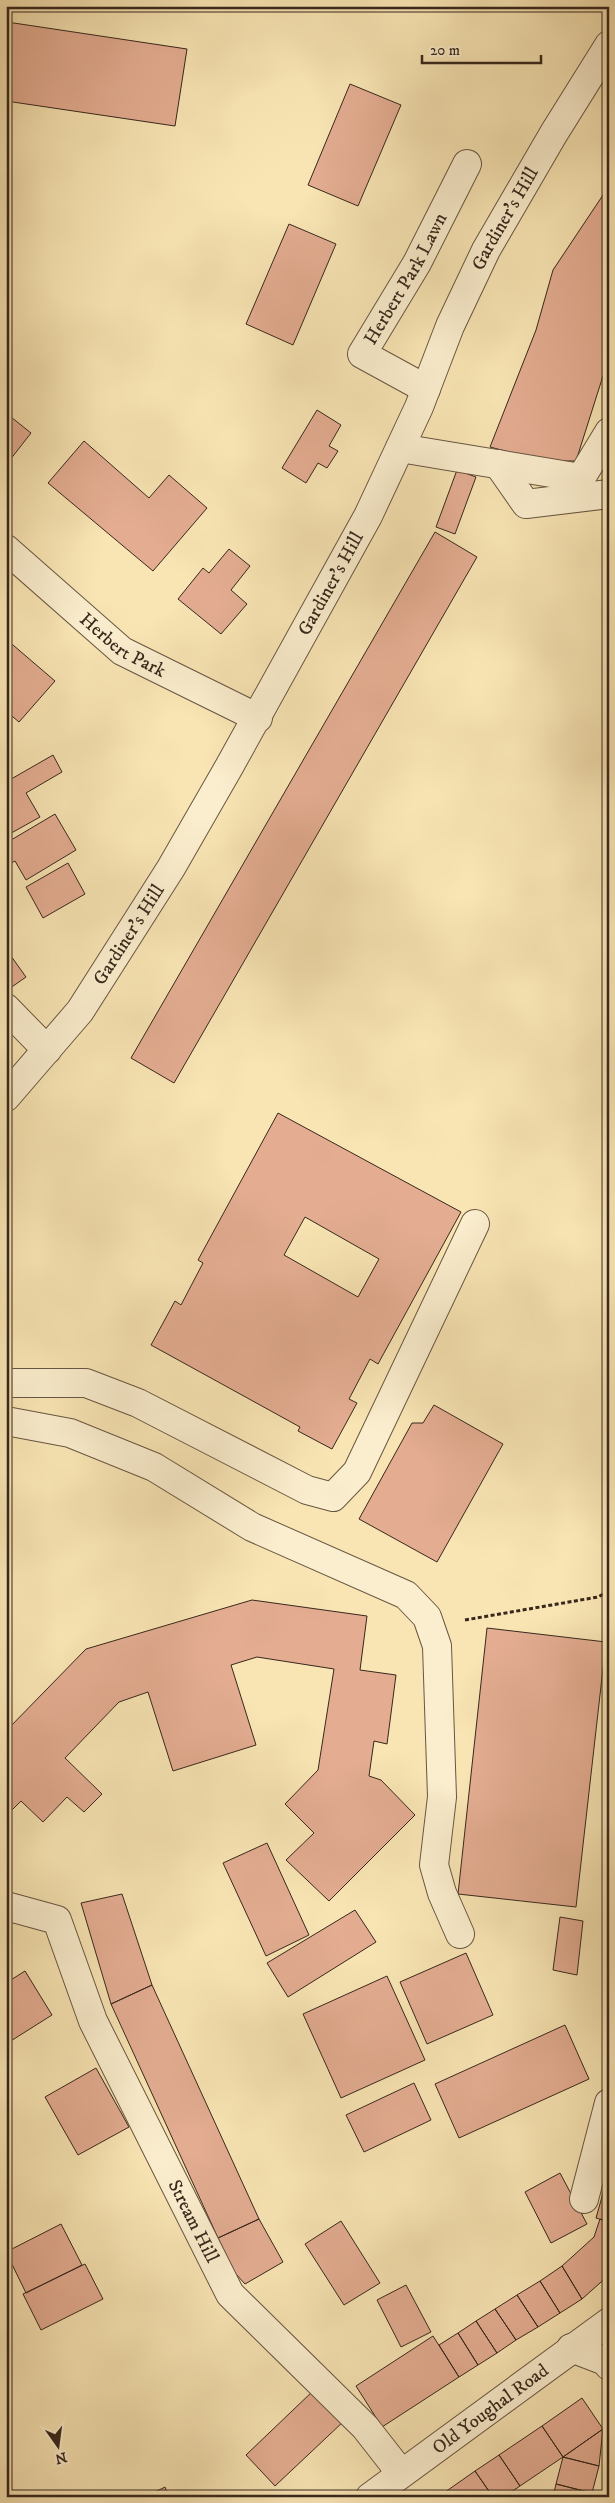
<svg xmlns="http://www.w3.org/2000/svg" width="615" height="2503" viewBox="0 0 615 2503" font-family="'IM FELL DW Pica',serif">
	<style>
		.building { fill: #e4ad92; stroke: #37271c; fill-rule: evenodd }
		.lines { fill: none; stroke-linecap: round; stroke-linejoin: round }
		.minor-casing { stroke: #685642; stroke-width: 30 }
		.path { stroke: #37271c; stroke-width: 3; stroke-dasharray: 4 2.5; stroke-linecap: butt }
		.minor { stroke: #fbeece; stroke-width: 28 }
		.labels { text-anchor: middle; dominant-baseline: central; stroke-width: 5; stroke-linejoin: round; paint-order: stroke }
		.street-label { font-size: 19px; fill: #37271c; stroke: #fbeece }
	</style>
	<rect width="100%" height="100%" fill="#f9e5b4"/>
	<filter id="stains"><feTurbulence type="fractalNoise" baseFrequency=".004" numOctaves="4"/><feColorMatrix values="0 0 0 0 .2 0 0 0 0 .09 0 0 0 0 .02 0 0 0 .5 -.17"/></filter>
	<radialGradient id="worn" r=".72"><stop offset=".6" stop-color="#630" stop-opacity="0"/><stop offset="1" stop-color="#630" stop-opacity=".3"/></radialGradient>
	<!-- building -->
	<path class="building" d="M 7,22 L 187,49 L 175,126 L 6,101 Z
		M 350,84 L 401,105 L 358,206 L 308,185 Z
		M 609,186 L 609,357 L 576,461 L 543,461 L 490,447 L 536,330 L 553,270 Z
		M 289,224 L 336,244 L 293,345 L 246,324 Z
		M 317,410 L 341,425 L 329,446 L 338,451 L 327,468 L 318,463 L 306,483 L 282,468 Z
		M 6,413 L 31,433 L 6,465 Z
		M 84,441 L 149,498 L 169,475 L 207,508 L 153,571 L 48,483 Z
		M 457,470 L 476,477 L 455,534 L 436,527 Z
		M 435,532 L 477,557 L 174,1083 L 131,1058 Z
		M 229,549 L 250,566 L 231,590 L 247,604 L 221,634 L 178,599 L 203,568 L 209,573 Z
		M 6,639 L 55,681 L 19,722 L 6,711 Z
		M 53,755 L 62,772 L 26,793 L 40,817 L 6,836 L 6,782 Z
		M 55,814 L 76,850 L 26,880 L 15,861 L 6,866 L 6,843 Z
		M 68,863 L 85,894 L 43,918 L 26,887 Z
		M 6,949 L 26,977 L 6,991 Z
		M 278,1113 L 461,1212 L 378,1364 L 370,1359 L 349,1399 L 357,1403 L 332,1449 L 298,1431 L 300,1427 L 151,1345 L 175,1301 L 181,1305 L 203,1263 L 198,1260 ZM 305,1217 L 379,1259 L 358,1297 L 284,1255 Z
		M 434,1405 L 503,1444 L 437,1562 L 359,1519 L 412,1423 L 423,1423 Z
		M 252,1600 L 367,1616 L 360,1670 L 396,1675 L 387,1744 L 374,1741 L 369,1776 L 381,1780 L 415,1815 L 329,1901 L 286,1860 L 314,1833 L 285,1804 L 318,1770 L 334,1669 L 257,1657 L 231,1665 L 256,1745 L 173,1771 L 148,1692 L 119,1702 L 65,1758 L 102,1794 L 84,1812 L 67,1797 L 43,1822 L 21,1801 L 11,1811 L 6,1806 L 6,1731 L 86,1649 Z
		M 487,1628 L 606,1642 L 576,1907 L 458,1894 Z
		M 267,1843 L 309,1935 L 266,1956 L 223,1863 Z
		M 122,1894 L 152,1985 L 111,2004 L 81,1903 Z
		M 355,1910 L 376,1942 L 288,1997 L 267,1963 Z
		M 560,1917 L 583,1921 L 577,1975 L 553,1970 Z
		M 466,1953 L 493,2015 L 427,2044 L 400,1982 Z
		M 25,1971 L 52,2015 L 6,2044 L 6,1983 Z
		M 387,1976 L 425,2060 L 341,2098 L 303,2014 Z
		M 152,1985 L 259,2219 L 218,2238 L 111,2004 Z
		M 565,2025 L 589,2079 L 459,2138 L 435,2084 Z
		M 96,2068 L 129,2127 L 78,2155 L 45,2097 Z
		M 414,2083 L 431,2120 L 364,2152 L 346,2115 Z
		M 609,2172 L 609,2222 L 596,2218 Z
		M 560,2173 L 587,2224 L 551,2243 L 525,2192 Z
		M 259,2219 L 283,2262 L 245,2284 L 235,2273 L 218,2238 Z
		M 600,2219 L 609,2222 L 609,2275 L 582,2299 L 562,2266 L 594,2237 Z
		M 341,2221 L 380,2283 L 344,2305 L 305,2244 Z
		M 61,2224 L 82,2265 L 26,2293 L 6,2252 Z
		M 85,2264 L 103,2299 L 41,2330 L 23,2294 Z
		M 562,2266 L 582,2299 L 560,2313 L 540,2281 Z
		M 540,2281 L 560,2313 L 538,2327 L 517,2295 Z
		M 406,2285 L 431,2332 L 401,2347 L 377,2300 Z
		M 517,2295 L 538,2327 L 516,2340 L 495,2309 Z
		M 495,2309 L 516,2340 L 497,2353 L 476,2321 Z
		M 476,2321 L 497,2353 L 478,2365 L 458,2333 Z
		M 458,2333 L 478,2365 L 459,2377 L 439,2345 Z
		M 433,2336 L 459,2377 L 382,2427 L 356,2386 Z
		M 314,2390 L 344,2421 L 275,2486 L 246,2455 Z
		M 582,2398 L 603,2429 L 563,2457 L 542,2426 Z
		M 542,2426 L 563,2457 L 520,2486 L 499,2455 Z
		M 603,2429 L 599,2466 L 563,2457 Z
		M 499,2455 L 520,2486 L 504,2497 L 493,2497 L 475,2471 Z
		M 563,2457 L 599,2466 L 592,2493 L 556,2484 Z
		M 475,2471 L 493,2497 L 438,2497 Z
		M 556,2484 L 592,2493 L 591,2497 L 553,2497 Z
		M 165,2487 L 169,2497 L 145,2497 Z"/>
	<g class="lines">
		<!-- minor casing -->
		<g class="minor-casing">
			<g id="minor">
				<path id="s1" d="M 426,389 L 362,354 L 417,263 L 467,164"/>
				<path d="M 400,448 L 581,478 L 609,432"/>
				<path d="M 498,464 L 526,504 L 609,494"/>
				<path id="s2" d="M 6,549 L 122,651 L 258,718"/>
				<path d="M 6,1008 L 47,1050"/>
				<path id="s3" d="M 6,1097 L 80,1011 L 171,868 L 229,767 L 368,516 L 419,407 L 450,326 L 486,250 L 554,133 L 609,45"/>
				<path d="M 6,1383 L 86,1383 L 138,1403 L 307,1490 L 333,1497 L 357,1472 L 475,1224"/>
				<path d="M 6,1421 L 70,1433 L 154,1467 L 252,1527 L 406,1595 L 427,1617 L 437,1646 L 442,1797 L 434,1865 L 442,1893 L 460,1934"/>
				<path id="s4" d="M 6,1906 L 57,1920 L 93,2021 L 230,2294 L 365,2427 L 401,2473"/>
				<path d="M 584,2199 L 609,2103"/>
				<path d="M 571,2348 L 605,2361 L 609,2366"/>
				<path id="s5" d="M 370,2497 L 609,2322"/>
			</g>
		</g>
		<!-- path -->
		<path class="path" d="M 465,1620 L 598,1597 L 609,1591"/>
		<!-- minor -->
		<use href="#minor" class="minor"/>
	</g>
	<g class="labels">
		<!-- street labels -->
		<g class="street-label">
			<text stroke="none"><textPath href="#s3" startOffset="1014">Gardiner's Hill</textPath></text>
			<text stroke="none"><textPath href="#s1" startOffset="160">Herbert Park Lawn</textPath></text>
			<text stroke="none"><textPath href="#s3" startOffset="609">Gardiner's Hill</textPath></text>
			<text stroke="none"><textPath href="#s2" startOffset="152">Herbert Park</textPath></text>
			<text stroke="none"><textPath href="#s3" startOffset="204">Gardiner's Hill</textPath></text>
			<text stroke="none"><textPath href="#s4" startOffset="384">Stream Hill</textPath></text>
			<text stroke="none"><textPath href="#s5" startOffset="149">Old Youghal Road</textPath></text>
		</g>
	</g>
	<!-- margin -->
	<rect width="615" height="2503" fill="none" stroke="#f9e5b4" stroke-width="25"/>
	<rect x="8" y="8" width="600" height="2488" fill="none" stroke="#37271c" stroke-width="2.5"/>
	<rect x="12" y="12" width="590" height="2478" fill="none" stroke="#37271c"/>
	<!-- north arrow -->
	<g transform="translate(58 2446) rotate(166)" stroke="#fbeece" stroke-width="4" paint-order="stroke">
	<path d="M0-4L9 19L0 12L-9 19Z" fill="#37271c"/>
	<text y="-8" font-size="14" font-weight="bold" text-anchor="middle" fill="#37271c">N</text>
	</g>
	<!-- scale -->
	<path d="M422 55v8h119v-8" fill="none" stroke="#37271c" stroke-width="2.5"/>
	<text x="430" y="55" font-size="15" fill="#37271c" stroke="#fbeece" stroke-width="4" paint-order="stroke">20 m</text>
	<rect width="100%" height="100%" filter="url(#stains)"/>
	<rect width="100%" height="100%" fill="url(#worn)"/>
</svg>
